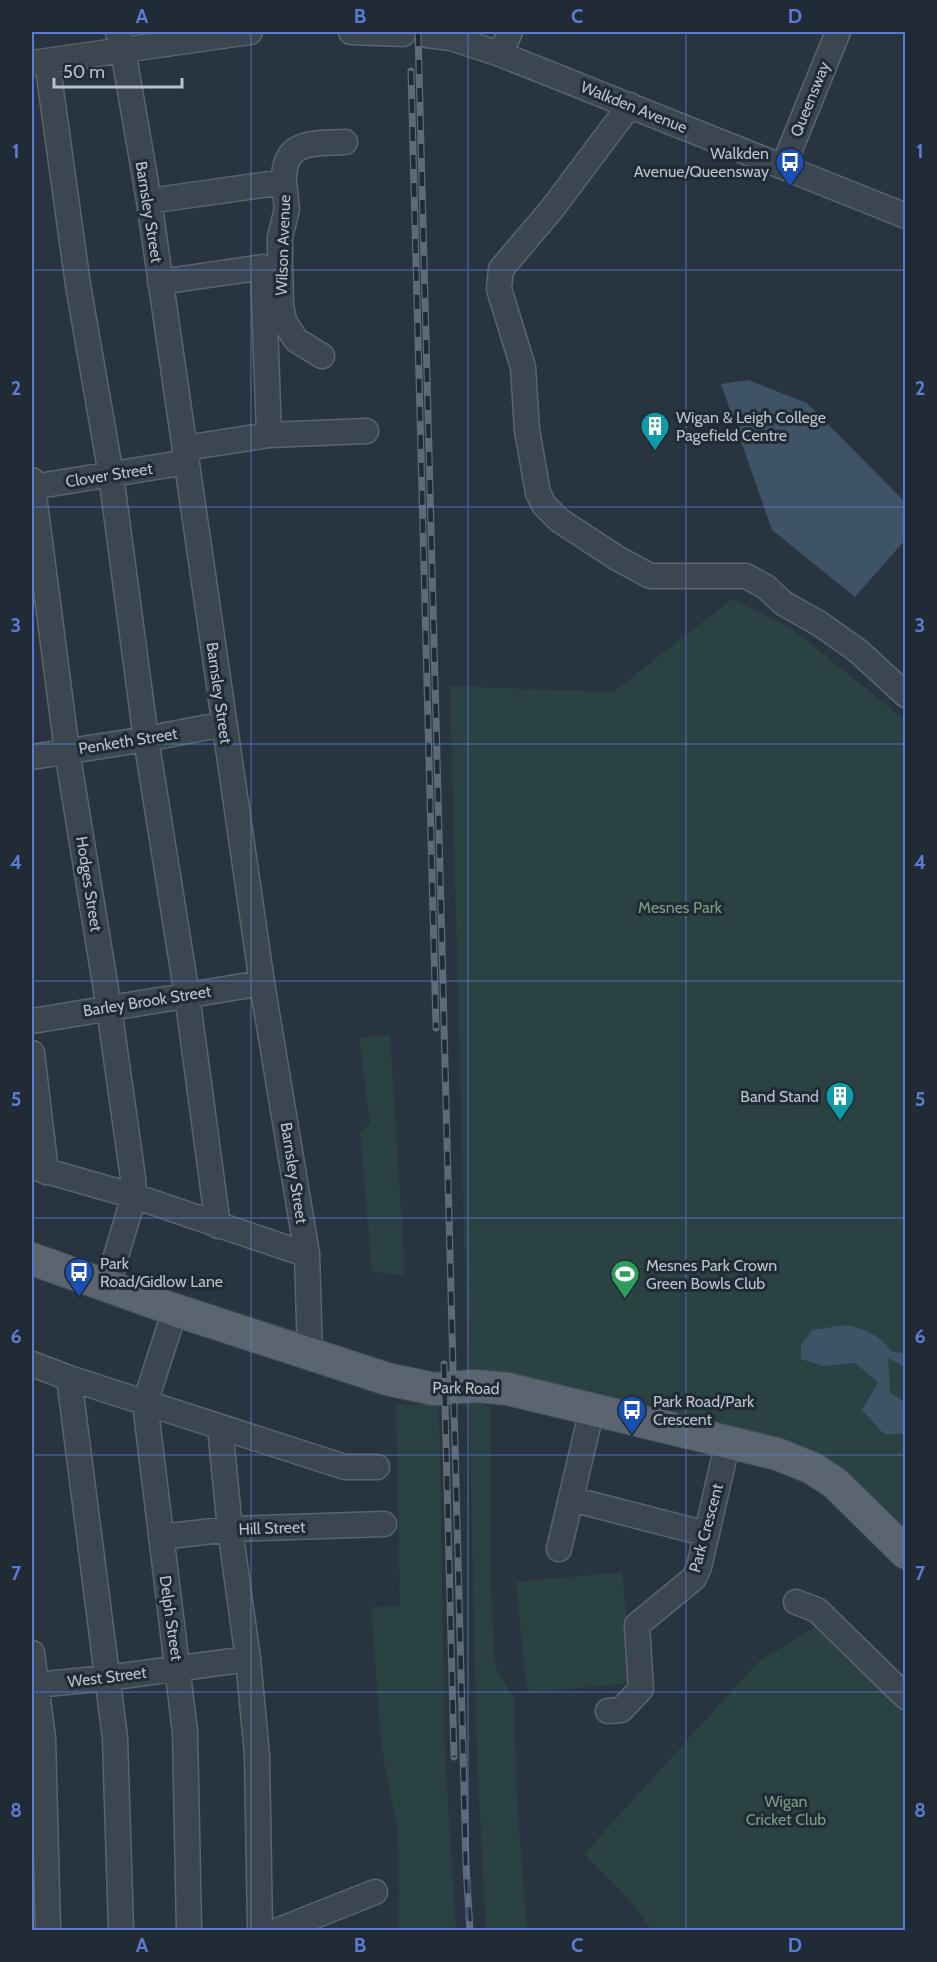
<svg xmlns="http://www.w3.org/2000/svg" width="937" height="1962" viewBox="0 0 937 1962" font-family="Cabin,sans-serif">
	<style>
		.green { fill: #2b4242 }
		.water { fill: #3f5367 }
		.lines { fill: none; stroke-linecap: round; stroke-linejoin: round }
		.minor-casing { stroke: #5a646d; stroke-width: 27 }
		.major-casing { stroke: #464f59; stroke-width: 34 }
		.minor { stroke: #3c4650; stroke-width: 24 }
		.major { stroke: #5a656f; stroke-width: 32 }
		.rail-casing { stroke: #5e6a76; stroke-width: 7 }
		.rail { stroke: #212b35; stroke-width: 4.5; stroke-dasharray: 14; stroke-linecap: butt }
		.grid { fill: none; stroke: #5b7cd2; stroke-width: 1.5; stroke-opacity: 0.55 }
		.labels { text-anchor: middle; dominant-baseline: central; stroke-width: 6; stroke-linejoin: round; paint-order: stroke }
		.street-label { font-size: 16px; fill: #b9c1ca; stroke: #212b35 }
		.poi-label { font-size: 16px; fill: #b9c1ca; stroke: #212b35; text-anchor: start }
		.park-label { font-size: 16px; fill: #799e7f; stroke: #212b35 }
		.neatline { fill: none; stroke: #5b7cd2; stroke-width: 2 }
		.grid-label { font-size: 20px; text-anchor: middle; font-weight: bold; fill: #5b7cd2 }
	</style>
	<rect width="100%" height="100%" fill="#283440"/>
	<!-- green -->
	<path class="green" d="M 732,599 L 791,628 L 905,720 L 905,1535 L 866,1496 L 468,1375 L 450,686 L 613,692 Z
		M 390,1035 L 405,1275 L 372,1272 L 360,1132 L 370,1123 L 359,1038 Z
		M 469,1401 L 491,1407 L 490,1572 L 495,1666 L 514,1699 L 517,1803 L 527,1930 L 486,1930 L 477,1753 Z
		M 439,1404 L 445,1756 L 456,1930 L 399,1930 L 398,1830 L 385,1767 L 381,1742 L 371,1607 L 400,1606 L 396,1405 Z
		M 622,1572 L 633,1683 L 527,1693 L 516,1582 Z
		M 821,1623 L 905,1709 L 905,1930 L 652,1930 L 625,1895 L 584,1854 L 758,1662 Z"/>
	<!-- water -->
	<path class="water" d="M 748,380 L 807,403 L 905,502 L 905,540 L 855,597 L 772,530 L 721,384 Z
		M 846,1325 C 865,1329 880,1335 891,1351 L 905,1354 L 905,1367 L 888,1358 L 890,1393 L 905,1402 L 905,1434 L 884,1434 L 862,1410 L 878,1382 L 855,1363 L 823,1366 L 801,1359 L 801,1345 L 812,1330 Z"/>
	<g class="lines">
		<!-- minor casing -->
		<g class="minor-casing">
			<path id="minor" d="M 118,32 L 123,50 L 149,201 L 262,983 L 307,1254 L 310,1355
				M 351,32 L 403,34
				M 427,35 L 451,38 L 500,54 L 906,216
				M 500,54 L 510,32
				M 47,61 L 78,285 L 111,475 L 146,739 L 187,995 L 218,1226
				M 32,63 L 250,32
				M 630,105 L 552,209 L 501,269 L 499,289 L 523,367 L 527,430 L 538,493 L 544,505 L 559,520 L 617,558 L 650,576 L 746,576 L 766,587 L 783,603 L 820,624 L 858,651 L 906,695
				M 783,167 L 838,32
				M 284,182 C 283,139 312,144 345,142
				M 149,201 L 284,182 L 287,209 L 280,237 L 280,260 L 281,305 L 284,321 L 296,340 L 322,356
				M 160,282 L 263,267 L 269,435
				M 185,448 L 269,435 L 366,431
				M 32,480 L 67,751 L 109,1008 L 133,1178 L 134,1196 L 107,1286
				M 32,487 L 187,462
				M 32,757 L 146,739 L 224,724
				M 32,1021 L 262,983
				M 32,1053 L 46,1172
				M 32,1167 L 134,1196 L 287,1248 L 307,1254
				M 175,1310 L 145,1403 L 185,1732 L 189,1930
				M 32,1364 L 69,1378 L 345,1467 L 377,1467
				M 69,1378 L 115,1738 L 121,1930
				M 220,1427 L 230,1529 L 248,1659 L 257,1755 L 260,1930
				M 571,1499 L 707,1534
				M 161,1537 L 230,1529 L 384,1524
				M 559,1549 L 592,1409
				M 796,1602 L 817,1610 L 906,1697
				M 32,1653 L 43,1738 L 48,1930
				M 36,1685 L 107,1678 L 248,1659
				M 608,1711 L 621,1710 L 641,1689 L 637,1625 L 694,1578 L 699,1567 L 728,1441
				M 279,1930 L 375,1892"/>
		</g>
		<!-- major casing -->
		<g class="major-casing">
			<path id="major" d="M 32,1259 L 175,1310 L 387,1379 L 434,1389 L 475,1386 L 508,1389 L 777,1454 L 812,1468 L 835,1483 L 906,1553"/>
		</g>
		<!-- minor -->
		<use href="#minor" class="minor"/>
		<!-- major -->
		<use href="#major" class="major"/>
		<!-- rail casing -->
		<g class="rail-casing">
			<path id="rail" d="M 418,32 L 466,1866 L 470,1930
				M 411,71 L 436,1028
				M 444,1364 L 454,1757"/>
		</g>
		<!-- rail -->
		<use href="#rail" class="rail"/>
	</g>
	<!-- grid -->
	<path class="grid" d="M 251,32 L 251,1930M 468,32 L 468,1930M 686,32 L 686,1930M 32,270 L 906,270M 32,507 L 906,507M 32,744 L 906,744M 32,981 L 906,981M 32,1218 L 906,1218M 32,1455 L 906,1455M 32,1692 L 906,1692"/>
	<!-- icons -->
	<defs>
		<g id="bus-pin" transform="scale(1.5)"><path d="M0 17L-7.5 6A9.5 9.5 0 1 1 7.5 6Z" fill="#1a4fb4" stroke="#212b35"/><path d="M-5-6H5V4H4V6H2V4H-2V6H-4V4H-5ZM-3.5-4V0h7V-4ZM-3.5 1.2v1.5H-2V1.2ZM2 1.2v1.5H3.5V1.2Z" fill="#fff"/></g>
		<g id="building-pin" transform="scale(1.5)"><path d="M0 17L-7.5 6A9.5 9.5 0 1 1 7.5 6Z" fill="#0f9aa8" stroke="#212b35"/><path d="M-4-6H4V6H1V3H-1V6H-4ZM-2.5-4.3h1.7v1.8h-1.7ZM.8-4.3h1.7v1.8H.8ZM-2.5-1h1.7V.8h-1.7ZM.8-1h1.7V.8H.8Z" fill="#fff"/></g>
		<g id="stadium-pin" transform="scale(1.5)"><path d="M0 17L-7.5 6A9.5 9.5 0 1 1 7.5 6Z" fill="#2e9e5b" stroke="#212b35"/><path d="M0-5a6.5 5 0 1 0 0 10a6.5 5 0 1 0 0-10ZM-3.5-1.8h7v3.6h-7Z" fill="#fff"/></g>
	</defs>
	<g fill-rule="evenodd">
		<use href="#bus-pin" x="790" y="162"/>
		<use href="#building-pin" x="655" y="426"/>
		<use href="#building-pin" x="840" y="1096"/>
		<use href="#bus-pin" x="79" y="1272"/>
		<use href="#stadium-pin" x="625" y="1274"/>
		<use href="#bus-pin" x="632" y="1410"/>
	</g>
	<g class="labels">
		<!-- street labels -->
		<g class="street-label">
			<text transform="translate(810 99) rotate(-68)">Queensway</text>
			<text transform="translate(634 107) rotate(22)">Walkden Avenue</text>
			<text transform="translate(149 212) rotate(81)">Barnsley Street</text>
			<text transform="translate(283 245) rotate(-88)">Wilson Avenue</text>
			<text transform="translate(109 475) rotate(-9)">Clover Street</text>
			<text transform="translate(219 693) rotate(82)">Barnsley Street</text>
			<text transform="translate(128 741) rotate(-9)">Penketh Street</text>
			<text transform="translate(89 884) rotate(81)">Hodges Street</text>
			<text transform="translate(147 1001) rotate(-9)">Barley Brook Street</text>
			<text transform="translate(294 1173) rotate(81)">Barnsley Street</text>
			<text transform="translate(466 1388) rotate(1)">Park Road</text>
			<text transform="translate(272 1528) rotate(-2)">Hill Street</text>
			<text transform="translate(706 1528) rotate(-75)">Park Crescent</text>
			<text transform="translate(171 1618) rotate(82)">Delph Street</text>
			<text transform="translate(107 1677) rotate(-7)">West Street</text>
		</g>
		<!-- poi labels -->
		<g class="poi-label">
			<text x="769" y="153" text-anchor="end">Walkden<tspan x="769" dy="18">Avenue/Queensway</tspan></text>
			<text x="676" y="417">Wigan &amp; Leigh College<tspan x="676" dy="18">Pagefield Centre</tspan></text>
			<text x="819" y="1096" text-anchor="end">Band Stand</text>
			<text x="100" y="1263">Park<tspan x="100" dy="18">Road/Gidlow Lane</tspan></text>
			<text x="646" y="1265">Mesnes Park Crown<tspan x="646" dy="18">Green Bowls Club</tspan></text>
			<text x="653" y="1401">Park Road/Park<tspan x="653" dy="18">Crescent</tspan></text>
		</g>
		<!-- park labels -->
		<g class="park-label">
			<text x="680" y="907">Mesnes Park</text>
			<text x="786" y="1801">Wigan<tspan x="786" dy="18">Cricket Club</tspan></text>
		</g>
	</g>
	<!-- border -->
	<rect width="937" height="1962" fill="none" stroke="#212b35" stroke-width="66"/>
	<!-- scale -->
	<path d="M54 78v9h128v-9" fill="none" stroke="#b9c1ca" stroke-width="3"/>
	<text x="63" y="78" font-size="18" fill="#b9c1ca" stroke="#212b35" stroke-width="4.5" paint-order="stroke">50 m</text>
	<rect x="33" y="33" width="871" height="1896" class="neatline"/>
	<g class="grid-label">
		<text x="142" y="23">A</text>
		<text x="360" y="23">B</text>
		<text x="577" y="23">C</text>
		<text x="795" y="23">D</text>
		<text x="16" y="158">1</text>
		<text x="920" y="158">1</text>
		<text x="16" y="395">2</text>
		<text x="920" y="395">2</text>
		<text x="16" y="632">3</text>
		<text x="920" y="632">3</text>
		<text x="16" y="869">4</text>
		<text x="920" y="869">4</text>
		<text x="16" y="1106">5</text>
		<text x="920" y="1106">5</text>
		<text x="16" y="1343">6</text>
		<text x="920" y="1343">6</text>
		<text x="16" y="1580">7</text>
		<text x="920" y="1580">7</text>
		<text x="16" y="1817">8</text>
		<text x="920" y="1817">8</text>
		<text x="142" y="1952">A</text>
		<text x="360" y="1952">B</text>
		<text x="577" y="1952">C</text>
		<text x="795" y="1952">D</text>
	</g>
</svg>
